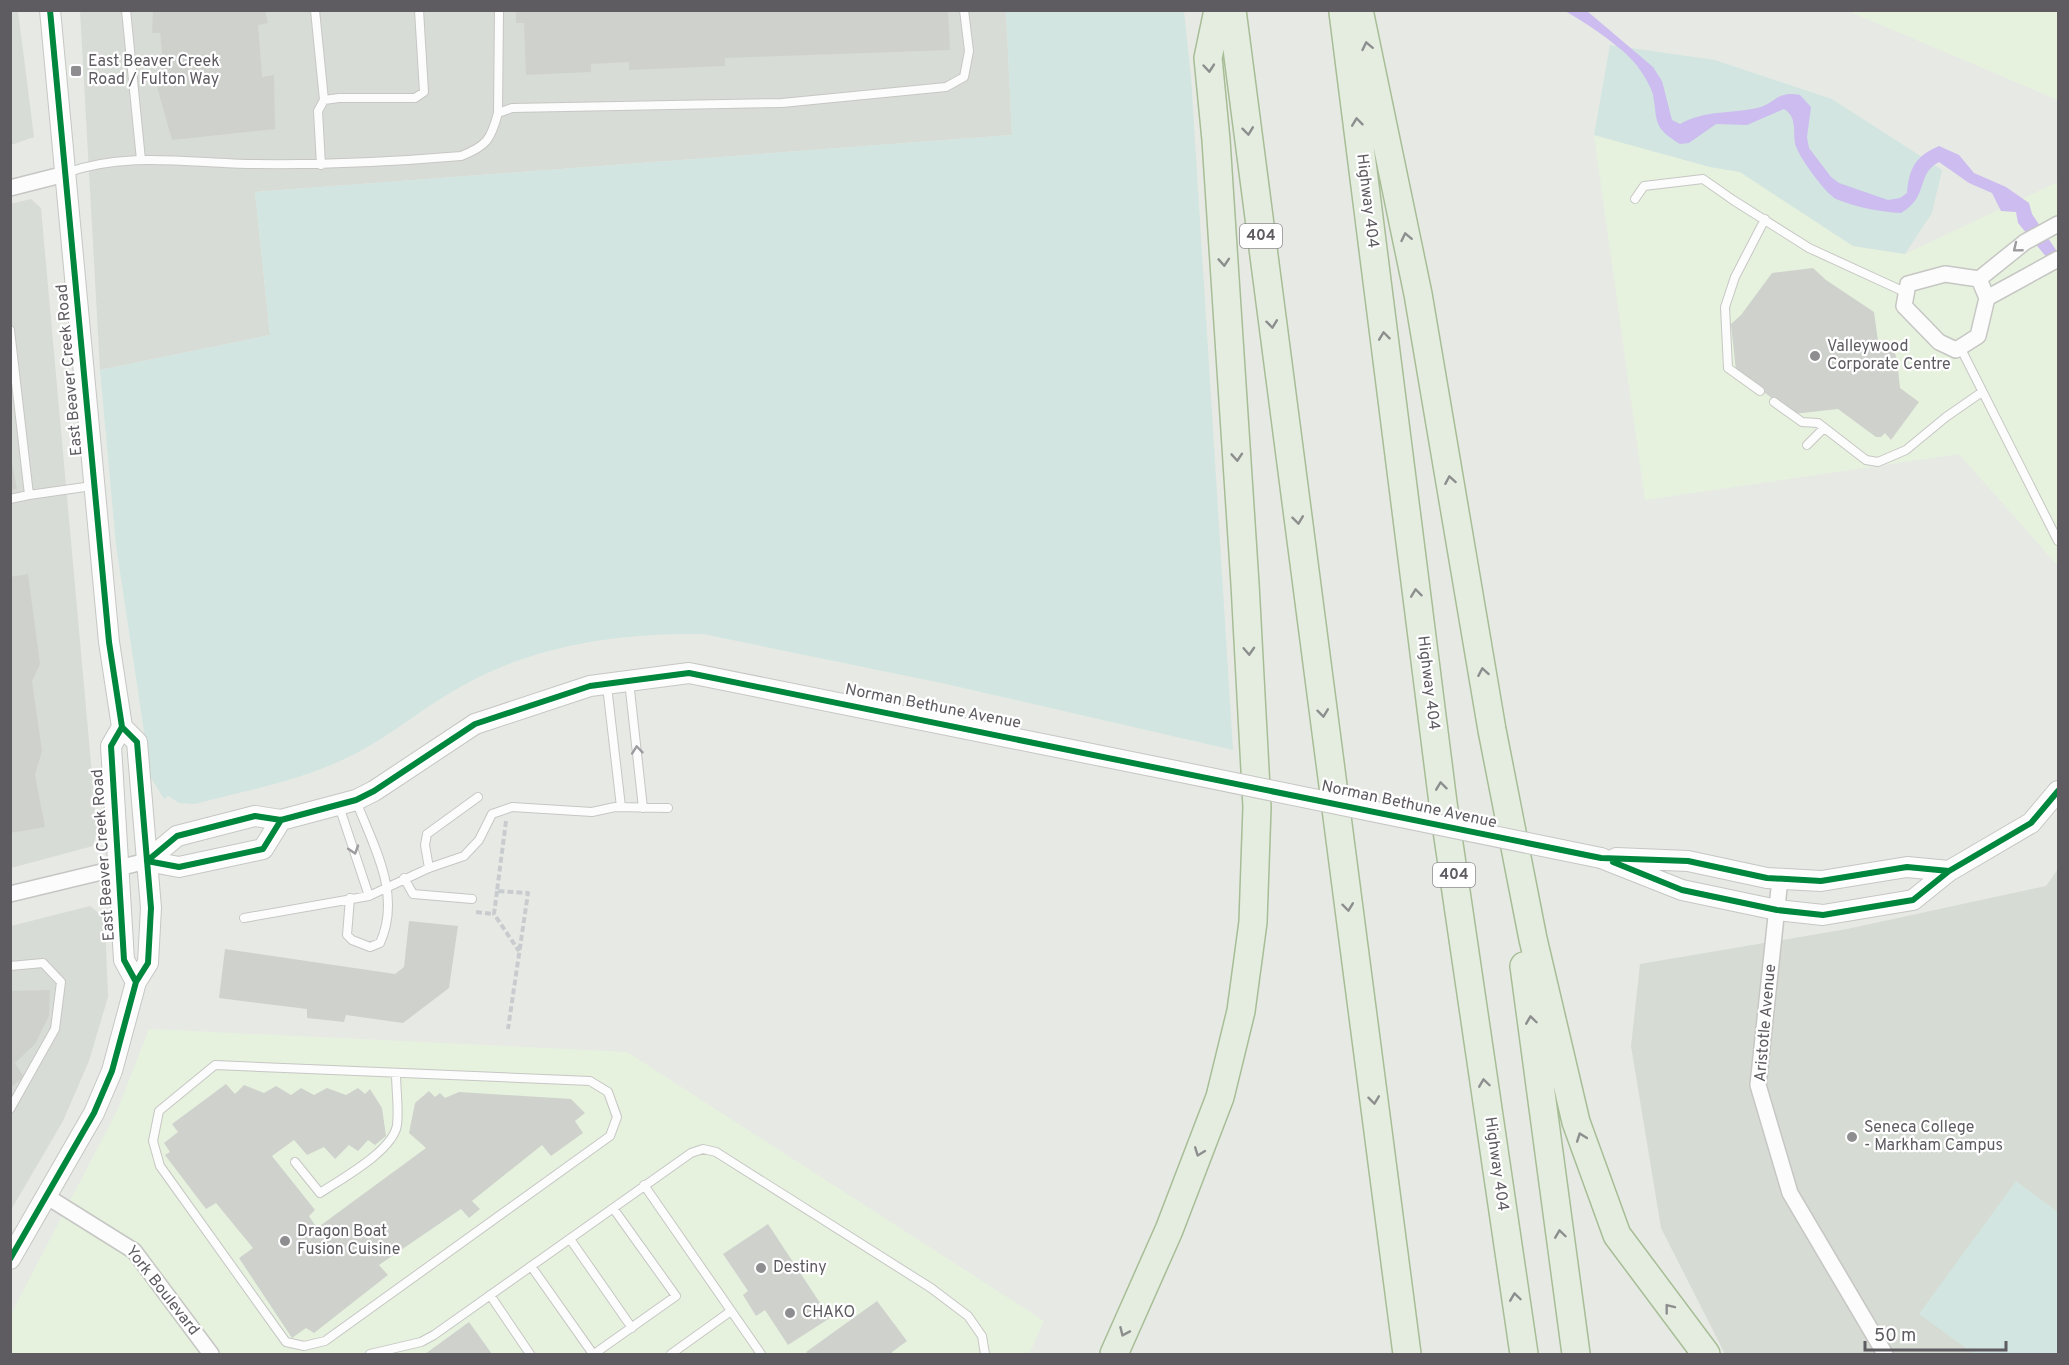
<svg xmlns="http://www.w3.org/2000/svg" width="2069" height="1365" viewBox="0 0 2069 1365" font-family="Overpass,sans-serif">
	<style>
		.commercial { fill: #e6f2de }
		.industrial { fill: #d8dcd6 }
		.education { fill: #d6dbd4 }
		.green { fill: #d2e5e0 }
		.water { fill: #ccbcf0 }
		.building { fill: #cfd1cd }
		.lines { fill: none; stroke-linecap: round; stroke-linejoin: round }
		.service-casing { stroke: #c6c7c4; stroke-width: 10 }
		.minor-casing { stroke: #c6c7c4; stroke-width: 18 }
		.tertiary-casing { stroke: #c6c7c4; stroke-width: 22 }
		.motorway-casing { stroke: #a7bd96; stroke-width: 30 }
		.path { stroke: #c9ccce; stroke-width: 4; stroke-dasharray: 6 3; stroke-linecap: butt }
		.service { stroke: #fbfcfb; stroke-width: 8 }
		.minor { stroke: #fbfcfb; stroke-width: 15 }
		.tertiary { stroke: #fbfcfb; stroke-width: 20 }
		.motorway { stroke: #e5ede1; stroke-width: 27 }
		.tertiary-bridge-casing { stroke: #c6c7c4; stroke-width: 22; stroke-linecap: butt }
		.tertiary-bridge { stroke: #fbfcfb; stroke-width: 20 }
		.cycleway-casing { stroke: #fff; stroke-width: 10 }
		.cycleway { stroke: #00873e; stroke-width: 6 }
		.oneway { stroke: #8d8e8e }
		.oneway2 { stroke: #9d9b9f }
		.poi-dot { fill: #8e8d8f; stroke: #fff; stroke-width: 2 }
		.labels { text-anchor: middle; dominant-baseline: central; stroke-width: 4.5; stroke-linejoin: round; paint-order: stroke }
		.shield { fill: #fff; stroke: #8e8c90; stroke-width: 1.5 }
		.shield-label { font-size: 15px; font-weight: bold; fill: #5e5b61 }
		.poi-label { font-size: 16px; fill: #5e5b61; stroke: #fff; text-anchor: start }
		.street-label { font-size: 16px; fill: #5e5b61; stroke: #fff }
	</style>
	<rect width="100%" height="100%" fill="#e7eae4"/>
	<!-- commercial -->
	<path class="commercial" d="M 1853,11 L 2058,11 L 2058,100 L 1853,13 Z
		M 1594,135 L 1710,167 L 1740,172 L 1853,246 L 1905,254 L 2058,182 L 2058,566 L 1959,454 L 1645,500 Z
		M 149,1029 L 627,1052 L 1044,1321 L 1029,1354 L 11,1354 L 10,1316 L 118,1109 Z"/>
	<!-- industrial -->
	<path class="industrial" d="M 10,11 L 18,11 L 34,137 L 11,145 Z
		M 80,11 L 1006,11 L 1012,135 L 255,192 L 270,335 L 100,370 Z
		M 31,199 L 41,208 L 97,830 L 93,846 L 11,868 L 10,204 Z
		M 90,906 L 105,918 L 108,997 L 89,1061 L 63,1121 L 11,1210 L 11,926 Z"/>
	<!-- education -->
	<path class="education" d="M 2058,869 L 2058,1354 L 1725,1354 L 1661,1228 L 1631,1046 L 1640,964 L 1847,929 L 2046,886 Z"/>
	<!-- green -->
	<path class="green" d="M 1006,11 L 1184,11 L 1191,77 L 1233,750 L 946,684 L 703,634 C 613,633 526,646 448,694 C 412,716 379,744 340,761 C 294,782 244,791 195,804 L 179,803 L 168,796 L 164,799 L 151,778 L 116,545 L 100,370 L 270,335 L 255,192 L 1012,135 Z
		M 1610,45 L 1715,60 L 1832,99 L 1942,170 L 1932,213 L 1905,254 L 1853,246 L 1740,172 L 1710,167 L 1594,135 Z
		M 2016,1181 L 2058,1212 L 2058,1354 L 1974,1354 L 1919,1314 Z"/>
	<!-- water -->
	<path class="water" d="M 1565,11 L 1587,11 L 1653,67 L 1662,81 L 1672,120 L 1680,124 C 1705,110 1730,114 1757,108 C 1776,104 1776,90 1800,95 L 1811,107 L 1807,137 L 1809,148 L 1831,177 L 1839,183 L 1888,200 L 1900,198 L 1907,193 C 1909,169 1915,156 1939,146 L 1959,155 L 1974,173 L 2006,187 L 2029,203 L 2032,214 L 2058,253 L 2058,271 L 2018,223 L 2016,212 L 2001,211 L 1992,193 L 1969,183 L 1939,162 C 1915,175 1930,196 1901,213 C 1881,212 1855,207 1836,199 C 1825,193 1797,155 1795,143 C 1793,130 1797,117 1784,109 L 1747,125 L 1716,124 L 1689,143 L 1680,144 C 1652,127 1658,122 1653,95 C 1651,87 1645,77 1640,70 C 1629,51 1585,22 1565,11 Z"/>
	<!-- building -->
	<path class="building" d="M 153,10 L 265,10 L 268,23 L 258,25 L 262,77 L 274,75 L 275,129 L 172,140 L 156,83 L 165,81 L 160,33 L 152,33 Z
		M 516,10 L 948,10 L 950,50 L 725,58 L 725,66 L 629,70 L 629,62 L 591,64 L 591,72 L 526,75 L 524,23 L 516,23 Z
		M 1813,268 L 1826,280 L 1874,312 L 1878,341 L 1895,353 L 1897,360 L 1900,388 L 1919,402 L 1891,440 L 1885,433 L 1881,437 L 1876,437 L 1838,409 L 1793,414 L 1736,371 L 1731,324 L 1741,315 L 1772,273 Z
		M 10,453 L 17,489 L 10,490 Z
		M 28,574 L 40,664 L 32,681 L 42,751 L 35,775 L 45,827 L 10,833 L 10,577 Z
		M 409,921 L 458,926 L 449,988 L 403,1023 L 346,1015 L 344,1022 L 307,1018 L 307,1009 L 219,998 L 225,949 L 395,974 L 404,967 Z
		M 50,990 L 49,1016 L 35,1044 L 15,1063 L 24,1077 L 10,1088 L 10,991 Z
		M 226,1084 L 235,1094 L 244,1085 L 264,1093 L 276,1086 L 291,1095 L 301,1088 L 314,1095 L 327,1088 L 346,1095 L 358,1088 L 365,1094 L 370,1089 L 382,1108 L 386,1136 L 375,1145 L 368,1140 L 358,1151 L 349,1145 L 335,1159 L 324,1147 L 307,1155 L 294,1140 L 272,1156 L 315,1210 L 309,1216 L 317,1228 L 426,1148 L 409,1133 L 415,1103 L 429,1091 L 435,1097 L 440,1093 L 445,1098 L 459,1092 L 571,1099 L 585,1113 L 575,1121 L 583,1133 L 551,1156 L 542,1145 L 472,1201 L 480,1209 L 469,1218 L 461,1209 L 379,1265 L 388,1275 L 314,1333 L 306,1328 L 292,1338 L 239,1258 L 253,1248 L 216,1203 L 206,1209 L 165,1155 L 170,1152 L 164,1143 L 178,1132 L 172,1124 Z
		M 768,1224 L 830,1318 L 788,1345 L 765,1310 L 756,1316 L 743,1295 L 748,1291 L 723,1254 Z
		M 877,1301 L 907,1341 L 892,1352 L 893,1354 L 808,1354 L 806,1352 Z
		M 469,1322 L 492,1354 L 425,1354 Z"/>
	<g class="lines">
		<!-- service casing -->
		<g class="service-casing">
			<path id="service" d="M 126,10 L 141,160
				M 315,10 L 324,100
				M 498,113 L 499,10
				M 321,165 L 318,111 L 324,100 L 339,98 L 415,98 L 424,92 L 419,10
				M 66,173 C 125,151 190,163 252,164 C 322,165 391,162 461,156 C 487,146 491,139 498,113 L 512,108 L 782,103 L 946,87 L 964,77 L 969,51 L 964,10
				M 1635,199 L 1644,186 L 1703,179 L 1733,200 L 1809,248 L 1907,293
				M 10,330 L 29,495 L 92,486
				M 1960,347 L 2058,541
				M 1760,391 L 1728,368 L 1725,307 L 1735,277 L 1765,219
				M 1774,402 L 1802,422 L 1818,423 L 1866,460 L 1878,462 L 1906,450 L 1946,417 L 1982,392
				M 1807,445 L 1824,428
				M 10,499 L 29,495
				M 629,681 L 643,808
				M 607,686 L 621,807
				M 339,806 L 369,896
				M 429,868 L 425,845 L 427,834 L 478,797
				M 404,878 L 413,894 L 472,899
				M 350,898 L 347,935 L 352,940 L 370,947 L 380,943 C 402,895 374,847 356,801
				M 244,918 L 369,896 L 429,868 L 464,856 L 479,840 L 492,814 L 512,807 L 592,812 L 615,807 L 668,808
				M 10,966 L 43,963 L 61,982 L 55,1029 L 10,1109
				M 215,1065 L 590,1081 L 608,1092 L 617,1117 L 610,1136 L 325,1341 L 304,1346 L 286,1342 L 160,1166 L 153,1141 L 159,1111 Z
				M 295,1162 L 320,1193 C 341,1179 393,1151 397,1125 C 399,1109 396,1089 396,1073
				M 644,1185 L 761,1354
				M 570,1239 L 632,1328
				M 531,1266 L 593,1354
				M 490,1295 L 530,1354
				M 370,1354 L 421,1342 L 434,1335 L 691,1153 L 703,1149 L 716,1152 L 931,1288 L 968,1316 L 982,1336 L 985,1354
				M 594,1354 L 676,1296 L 613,1208
				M 671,1354 L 731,1311"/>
		</g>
		<!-- minor casing -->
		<g class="minor-casing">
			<path id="minor" d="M 10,188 L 65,174
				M 1979,279 L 1987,298 L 1978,336 L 1956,350 L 1939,342 L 1904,306 L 1908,284 L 1945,274 L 1979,279 L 2025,242 L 2058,224
				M 1987,298 L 2058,259
				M 1780,879 L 1758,1085 L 1790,1193 L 1885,1354
				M 10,894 L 147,861
				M 46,1196 L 134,1251 L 211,1354"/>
		</g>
		<!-- tertiary casing -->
		<g class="tertiary-casing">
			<path id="tertiary" d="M 122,727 L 111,746 L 124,960 L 136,982
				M 1601,858 L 1682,890 L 1777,910 L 1823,915 L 1913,900 L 1949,871 L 2031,823 L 2058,791
				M 1616,858 L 1688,861 L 1767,878 L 1821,881 L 1907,867 L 1949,871
				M 147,861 L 177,836 L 255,816 L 281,820 L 356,800 L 374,791 L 475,724 L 590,686 L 689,673 L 1176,771
				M 147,861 L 179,867 L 263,849 L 281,820
				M 10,1259 L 94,1113 L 112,1071 L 136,982 L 148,963 L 151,908 L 137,742 L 122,727 L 109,642 L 50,10"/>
		</g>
		<!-- motorway casing -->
		<g class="motorway-casing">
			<path id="motorway" d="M 1232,10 L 1407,1354
				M 1359,10 L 1418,294 L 1492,730 L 1533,939 L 1576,1122 L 1617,1235 L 1706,1354
				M 1343,12 L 1443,803 L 1524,1354
				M 1524,966 L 1576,1354
				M 1114,1354 L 1169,1230 L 1220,1097 L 1241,1011 L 1253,922 L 1257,807 L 1245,584 L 1216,140 L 1208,58 L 1218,10"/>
		</g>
		<!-- path -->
		<path class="path" d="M 506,821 L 497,891 L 528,893 L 508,1029
			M 497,891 L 494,914 L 519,951
			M 476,912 L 494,914"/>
		<!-- service -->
		<use href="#service" class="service"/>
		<!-- minor -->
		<use href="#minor" class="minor"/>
		<!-- tertiary -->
		<use href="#tertiary" class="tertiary"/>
		<!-- motorway -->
		<use href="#motorway" class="motorway"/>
		<!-- tertiary-bridge casing -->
		<g class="tertiary-bridge-casing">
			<path id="tertiary-bridge" d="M 1176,771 L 1601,858"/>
		</g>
		<!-- tertiary-bridge -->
		<use href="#tertiary-bridge" class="tertiary-bridge"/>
		<!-- cycleway casing -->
		<g class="cycleway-casing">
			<path id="cycleway" d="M 122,727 L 111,746 L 124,960 L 136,982
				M 147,861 L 177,836 L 255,816 L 281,820 L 356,800 L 374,791 L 475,724 L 590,686 L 689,673 L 1601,858 L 1688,861 L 1767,878 L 1821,881 L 1907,867 L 1949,871
				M 147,861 L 179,867 L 263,849 L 281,820
				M 1613,862 L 1682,890 L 1777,910 L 1823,915 L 1913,900 L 1949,871 L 2031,823 L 2058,791
				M 10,1259 L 94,1113 L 112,1071 L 136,982 L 148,963 L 151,908 L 137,742 L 122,727 L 109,642 L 50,10"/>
		</g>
		<!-- cycleway -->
		<use href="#cycleway" class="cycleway"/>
	</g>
	<!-- one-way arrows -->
	<defs><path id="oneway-chevron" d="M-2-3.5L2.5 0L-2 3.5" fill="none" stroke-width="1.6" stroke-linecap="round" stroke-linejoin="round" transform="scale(1.5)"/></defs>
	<g class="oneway">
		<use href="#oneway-chevron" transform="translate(1367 46) rotate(-102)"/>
		<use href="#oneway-chevron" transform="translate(1209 68) rotate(85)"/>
		<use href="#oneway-chevron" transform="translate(1357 122) rotate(-97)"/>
		<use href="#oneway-chevron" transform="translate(1248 131) rotate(83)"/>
		<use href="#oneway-chevron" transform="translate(1406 237) rotate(-102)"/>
		<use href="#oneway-chevron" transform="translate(1224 262) rotate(86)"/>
		<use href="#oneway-chevron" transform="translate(1272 324) rotate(83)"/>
		<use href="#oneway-chevron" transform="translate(1384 336) rotate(-97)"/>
		<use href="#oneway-chevron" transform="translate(1237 457) rotate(86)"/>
		<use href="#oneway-chevron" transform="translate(1450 480) rotate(-100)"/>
		<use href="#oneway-chevron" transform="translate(1298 520) rotate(83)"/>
		<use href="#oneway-chevron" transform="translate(1416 593) rotate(-97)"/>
		<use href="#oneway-chevron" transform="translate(1249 651) rotate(87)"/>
		<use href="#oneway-chevron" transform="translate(1483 672) rotate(-100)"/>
		<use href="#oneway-chevron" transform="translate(1323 713) rotate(83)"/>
		<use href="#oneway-chevron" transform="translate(1441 786) rotate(-97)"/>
		<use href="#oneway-chevron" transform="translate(1348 907) rotate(83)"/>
		<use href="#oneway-chevron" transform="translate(1531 1020) rotate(-98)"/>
		<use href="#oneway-chevron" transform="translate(1484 1083) rotate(-98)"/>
		<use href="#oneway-chevron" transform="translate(1374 1100) rotate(83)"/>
		<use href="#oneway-chevron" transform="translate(1581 1137) rotate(-110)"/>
		<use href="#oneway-chevron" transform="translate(1199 1152) rotate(111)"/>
		<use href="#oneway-chevron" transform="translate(1560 1234) rotate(-98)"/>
		<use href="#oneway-chevron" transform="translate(1515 1297) rotate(-98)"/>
		<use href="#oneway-chevron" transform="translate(1669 1308) rotate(-128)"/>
		<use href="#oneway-chevron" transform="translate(1124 1332) rotate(114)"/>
	</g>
	<g class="oneway2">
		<use href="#oneway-chevron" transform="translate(2017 248) rotate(141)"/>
		<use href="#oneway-chevron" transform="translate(637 750) rotate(-96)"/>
		<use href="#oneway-chevron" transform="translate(354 850) rotate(72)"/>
	</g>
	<!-- markers -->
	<g class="poi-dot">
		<rect x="70" y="65" width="12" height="12" rx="3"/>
		<circle cx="1815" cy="356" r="6"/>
		<circle cx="1852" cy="1137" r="6"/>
		<circle cx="285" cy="1241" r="6"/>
		<circle cx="761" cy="1268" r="6"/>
		<circle cx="790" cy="1313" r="6"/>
	</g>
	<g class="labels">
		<!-- shield labels -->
		<g class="shield">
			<rect x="1240" y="224" width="42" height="24" rx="4.5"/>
			<rect x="1433" y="863" width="42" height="24" rx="4.5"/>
		</g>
		<g class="shield-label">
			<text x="1261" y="236">404</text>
			<text x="1454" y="875">404</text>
		</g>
		<!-- poi labels -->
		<g class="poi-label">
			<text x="88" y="62">East Beaver Creek<tspan x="88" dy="18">Road / Fulton Way</tspan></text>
			<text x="1827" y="347">Valleywood<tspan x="1827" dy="18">Corporate Centre</tspan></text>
			<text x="1864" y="1128">Seneca College<tspan x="1864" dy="18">- Markham Campus</tspan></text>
			<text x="297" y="1232">Dragon Boat<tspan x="297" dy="18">Fusion Cuisine</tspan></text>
			<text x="773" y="1268">Destiny</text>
			<text x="802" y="1313">CHAKO</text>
		</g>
		<!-- street labels -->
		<g class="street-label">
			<text transform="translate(1367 201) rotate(83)">Highway 404</text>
			<text transform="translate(70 370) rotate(-95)">East Beaver Creek Road</text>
			<text transform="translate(1428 683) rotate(83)">Highway 404</text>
			<text transform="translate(933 707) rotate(11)">Norman Bethune Avenue</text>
			<text transform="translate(1409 805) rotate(12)">Norman Bethune Avenue</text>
			<text transform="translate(104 855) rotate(-94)">East Beaver Creek Road</text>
			<text transform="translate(1766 1023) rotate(-85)">Aristotle Avenue</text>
			<text transform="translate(1496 1164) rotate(82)">Highway 404</text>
			<text transform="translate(162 1291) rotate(52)">York Boulevard</text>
		</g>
	</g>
	<!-- border -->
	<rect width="2069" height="1365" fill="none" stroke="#5e5b61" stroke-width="24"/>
	<!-- scale -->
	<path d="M1865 1341v9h141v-9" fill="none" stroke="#5e5b61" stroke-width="3"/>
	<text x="1874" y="1341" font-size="18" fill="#5e5b61" stroke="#ffffff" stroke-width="4.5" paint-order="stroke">50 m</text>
</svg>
